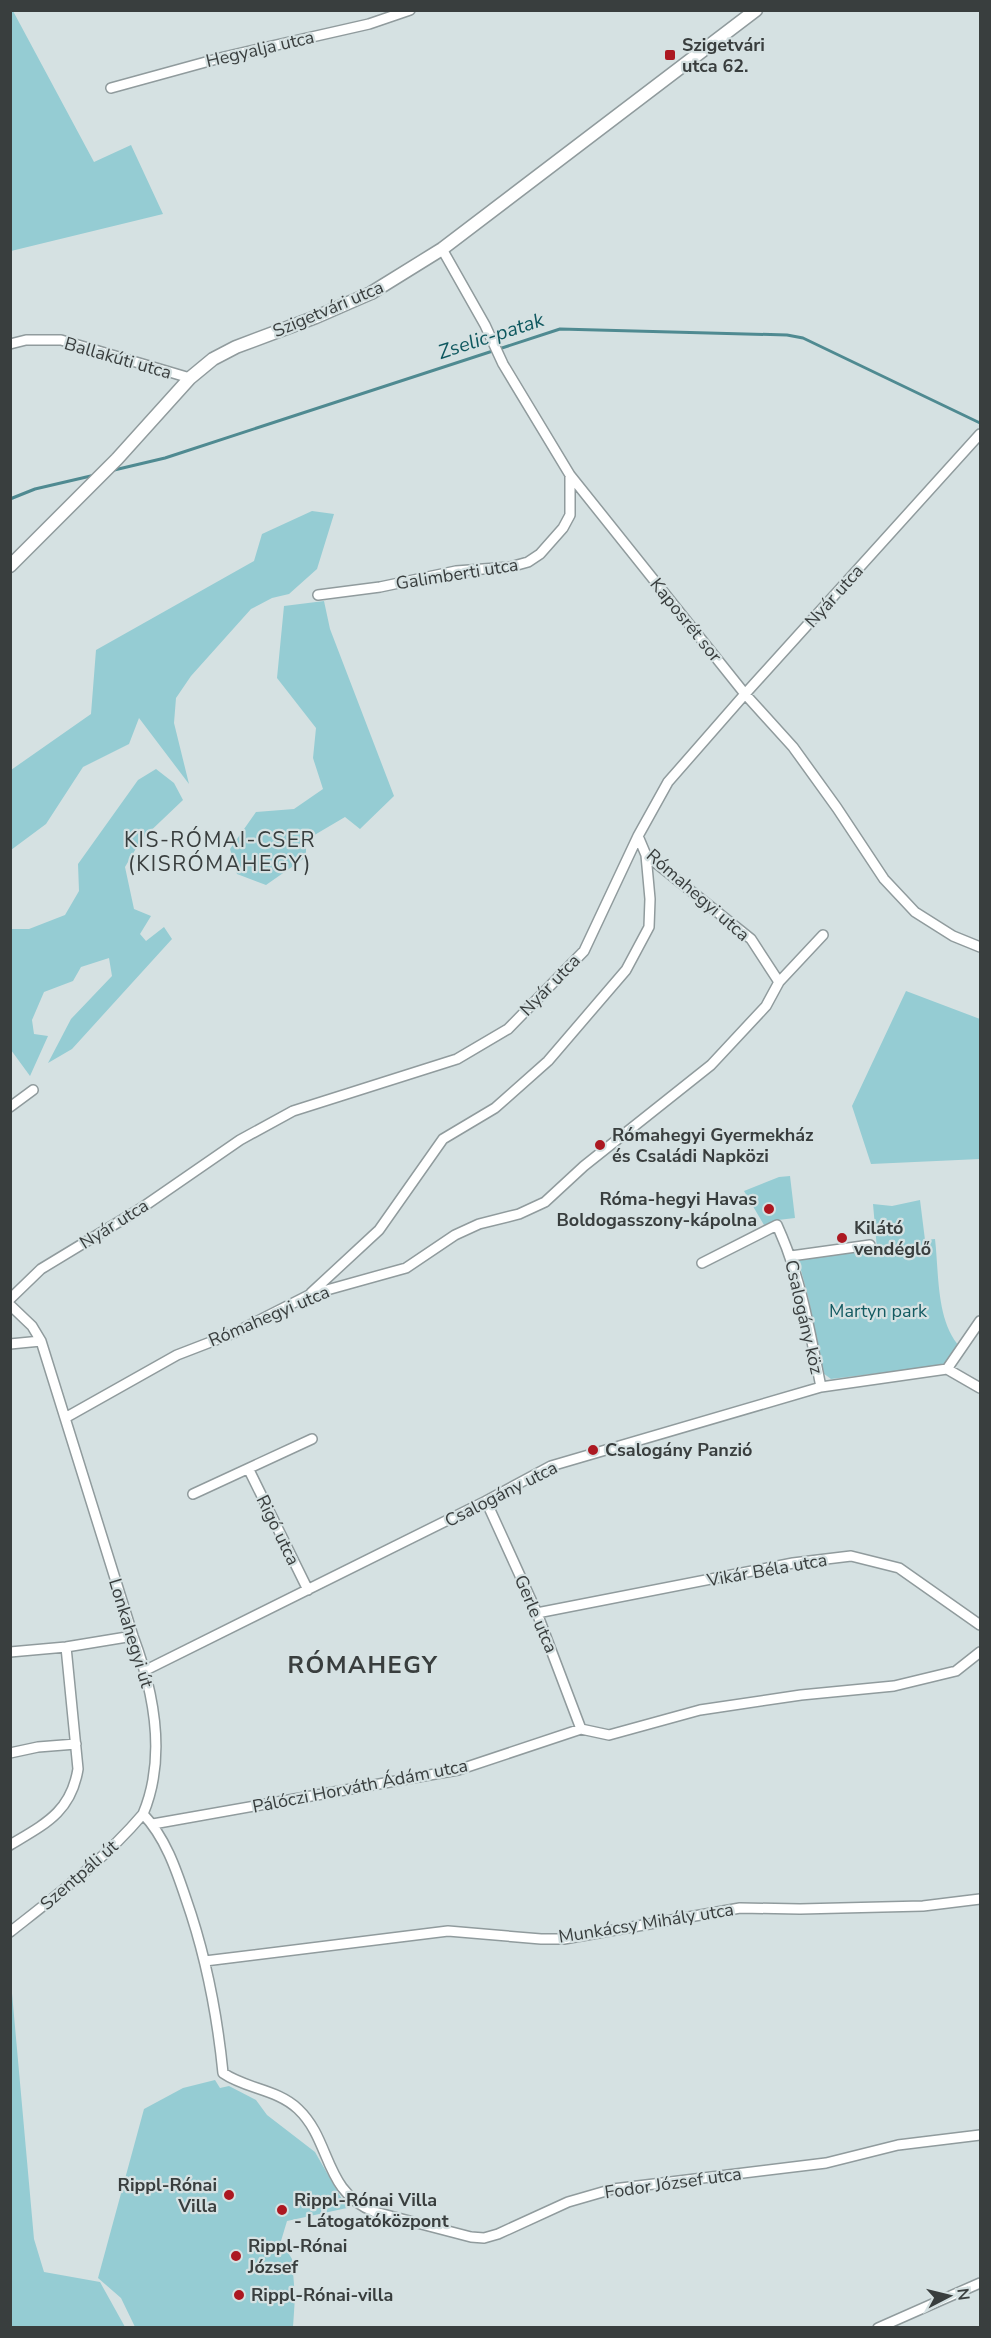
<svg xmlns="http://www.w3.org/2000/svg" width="991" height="2338" viewBox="0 0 991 2338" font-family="'Nunito Sans',sans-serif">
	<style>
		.green { fill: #95ccd3 }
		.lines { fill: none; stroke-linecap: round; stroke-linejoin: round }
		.stream { stroke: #4f8a91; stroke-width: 3 }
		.street-casing { stroke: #909b9d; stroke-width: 12 }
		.secondary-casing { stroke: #909b9d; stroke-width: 15 }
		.street { stroke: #fff; stroke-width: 9 }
		.secondary { stroke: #fff; stroke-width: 12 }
		.poi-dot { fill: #ac1821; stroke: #d5e1e2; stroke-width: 2 }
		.labels { text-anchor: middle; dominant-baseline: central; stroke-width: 4.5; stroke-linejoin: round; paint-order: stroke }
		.poi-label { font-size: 18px; font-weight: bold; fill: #393e3e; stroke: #d5e1e2; text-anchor: start }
		.street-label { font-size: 18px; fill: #393e3e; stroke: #d5e1e2 }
		.park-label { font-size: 18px; fill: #135a61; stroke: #d5e1e2 }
		.water-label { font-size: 20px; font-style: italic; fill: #0f585f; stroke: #d5e1e2 }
		.quarter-label { font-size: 21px; letter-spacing: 1.5px; fill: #393e3e; stroke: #d5e1e2 }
		.district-label { font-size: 24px; font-weight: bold; letter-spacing: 1.5px; fill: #393e3e; stroke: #d5e1e2 }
	</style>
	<rect width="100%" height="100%" fill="#d5e1e2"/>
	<!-- green -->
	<path class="green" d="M 13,11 L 94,162 L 131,145 L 163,214 L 11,251 L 10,11 Z
		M 312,511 L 334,514 L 317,569 L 289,594 L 272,598 L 251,609 L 191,676 L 176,698 L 174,723 L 189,784 L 139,718 L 129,744 L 83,767 L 46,824 L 11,850 L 11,770 L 91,714 L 96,650 L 254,561 L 262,534 Z
		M 324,601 L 330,629 L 394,796 L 360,829 L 345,817 L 306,840 L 306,857 L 266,885 L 237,874 L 230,849 L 256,812 L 294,809 L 323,789 L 313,758 L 316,728 L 277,678 L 284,606 Z
		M 156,769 L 174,783 L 183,800 L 141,840 L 125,867 L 134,909 L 151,916 L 140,934 L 146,941 L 164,927 L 172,939 L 72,1049 L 48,1063 L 71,1019 L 112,976 L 109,958 L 81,967 L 73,981 L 44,992 L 32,1020 L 34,1034 L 48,1036 L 30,1076 L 11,1050 L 11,929 L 29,929 L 65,915 L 79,891 L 78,864 L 138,780 Z
		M 906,991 L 980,1019 L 980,1159 L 871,1164 L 852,1106 Z
		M 790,1176 L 795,1218 L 778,1220 L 764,1225 L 744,1191 L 779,1177 Z
		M 920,1200 L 925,1240 L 935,1239 C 939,1273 936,1321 960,1347 L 944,1365 L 831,1379 L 823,1373 L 809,1300 L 798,1259 L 877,1249 L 873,1204 L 892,1206 Z
		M 10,1971 L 34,2239 L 44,2272 L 100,2282 L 125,2327 L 11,2327 Z
		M 215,2080 L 220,2088 L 229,2086 L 256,2100 L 267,2115 L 315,2152 L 347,2208 L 287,2221 L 281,2241 L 292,2259 L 295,2297 L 293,2327 L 135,2327 L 121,2298 L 98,2278 L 144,2109 L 183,2088 Z"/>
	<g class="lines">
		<!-- stream -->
		<path class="stream" d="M 110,471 L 165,458 L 560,329 L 787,335 L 803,338 L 980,423
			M 10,499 L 35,489 L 95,475"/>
		<!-- street casing -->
		<g class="street-casing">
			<path id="street" d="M 111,88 L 224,57 L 369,24 L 410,10
				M 442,249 L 485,325 L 503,364 L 570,475 L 745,694 L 793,747 L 837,808 L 884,879 L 915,912 L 953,936 L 980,947
				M 10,344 L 26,340 L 61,340 L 190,378
				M 318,595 L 380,587 L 456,571 L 510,567 L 528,562 L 540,554 L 563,528 L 570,515 L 570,475
				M 779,982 L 823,935
				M 10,1107 L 33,1090
				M 791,1256 L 870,1245
				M 702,1263 L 777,1225 C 802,1280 809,1328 821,1387
				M 311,1293 L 379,1230 L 443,1139 L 495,1108 L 548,1061 L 626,970 L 649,927 L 650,899 L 646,855
				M 10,1299 L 41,1269 L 140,1209 L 240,1140 L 293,1111 L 457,1059 L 508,1029 L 584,951 L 638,836 L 668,782 L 745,694 L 980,434
				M 10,1305 L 32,1326 L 41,1341 L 133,1636 C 154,1692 167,1757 143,1814 C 165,1837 176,1869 186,1899 C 206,1956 217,2013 223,2073 C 246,2089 277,2089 298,2109 C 332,2141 323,2192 375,2212 L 471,2237 L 484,2238 L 498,2234 L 568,2202 L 613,2189 L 826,2163 L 898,2145 L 980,2135
				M 10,1344 L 41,1341
				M 947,1369 L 980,1321
				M 65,1418 L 177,1355 L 234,1333 L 309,1295 L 406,1268 L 455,1235 L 479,1224 L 519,1214 L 545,1202 L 584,1166 L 711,1065 L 766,1006 L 779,982 L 751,939 L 646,855 L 638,836
				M 249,1470 L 308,1590
				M 193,1494 L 312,1439
				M 486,1501 L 537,1613 L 581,1729
				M 537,1613 L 793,1563 L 851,1556 L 899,1568 L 980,1625
				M 10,1652 L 66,1647 L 133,1636
				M 146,1670 L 486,1501 L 551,1466 L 821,1387 L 947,1369 L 980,1388
				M 10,1753 L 38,1747 L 76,1744
				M 153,1824 L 458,1770 L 581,1729 L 609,1735 L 700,1710 L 801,1695 L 894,1686 L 956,1671 L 980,1652
				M 10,1845 C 45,1824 71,1812 78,1769 L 66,1647
				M 10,1932 C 57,1895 105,1859 143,1814
				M 205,1961 L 448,1931 L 541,1939 L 564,1939 L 740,1908 L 800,1909 L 923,1906 L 980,1899
				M 878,2328 L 980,2283"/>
		</g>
		<!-- secondary casing -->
		<g class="secondary-casing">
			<path id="secondary" d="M 10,566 L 117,459 L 190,378 L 213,359 L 236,347 L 316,317 L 371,293 L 442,249 L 756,10"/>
		</g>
		<!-- street -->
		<use href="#street" class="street"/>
		<!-- secondary -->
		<use href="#secondary" class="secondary"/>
	</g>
	<!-- markers -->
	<g class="poi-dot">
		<rect x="664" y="49" width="12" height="12" rx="3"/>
		<circle cx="600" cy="1145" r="6"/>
		<circle cx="769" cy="1209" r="6"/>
		<circle cx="842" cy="1238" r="6"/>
		<circle cx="593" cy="1450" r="6"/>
		<circle cx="229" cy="2195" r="6"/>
		<circle cx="282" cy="2210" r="6"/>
		<circle cx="236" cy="2256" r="6"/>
		<circle cx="239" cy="2295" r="6"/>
	</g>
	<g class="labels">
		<!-- poi labels -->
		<g class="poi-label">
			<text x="682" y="45">Szigetvári<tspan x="682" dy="21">utca 62.</tspan></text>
			<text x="612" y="1135">Rómahegyi Gyermekház<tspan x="612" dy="21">és Családi Napközi</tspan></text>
			<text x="757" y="1199" text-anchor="end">Róma-hegyi Havas<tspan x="757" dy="21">Boldogasszony-kápolna</tspan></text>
			<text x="854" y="1228">Kilátó<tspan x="854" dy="21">vendéglő</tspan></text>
			<text x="605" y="1450">Csalogány Panzió</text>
			<text x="217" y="2185" text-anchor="end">Rippl-Rónai<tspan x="217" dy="21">Villa</tspan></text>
			<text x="294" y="2200">Rippl-Rónai Villa<tspan x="294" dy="21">- Látogatóközpont</tspan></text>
			<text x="248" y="2246">Rippl-Rónai<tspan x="248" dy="21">József</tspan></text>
			<text x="251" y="2295">Rippl-Rónai-villa</text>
		</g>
		<!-- street labels -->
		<g class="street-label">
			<text transform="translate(260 49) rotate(-13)">Hegyalja utca</text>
			<text transform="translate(328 309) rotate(-23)">Szigetvári utca</text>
			<text transform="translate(118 358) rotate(16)">Ballakúti utca</text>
			<text transform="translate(457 574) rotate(-9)">Galimberti utca</text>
			<text transform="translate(834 596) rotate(-48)">Nyár utca</text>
			<text transform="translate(686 620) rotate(51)">Kaposrét sor</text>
			<text transform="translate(698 895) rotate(41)">Rómahegyi utca</text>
			<text transform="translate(550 985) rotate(-46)">Nyár utca</text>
			<text transform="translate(114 1224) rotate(-32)">Nyár utca</text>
			<text transform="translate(269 1316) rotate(-23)">Rómahegyi utca</text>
			<text transform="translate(804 1317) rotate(77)">Csalogány köz</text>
			<text transform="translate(501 1494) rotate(-27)">Csalogány utca</text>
			<text transform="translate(278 1530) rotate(64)">Rigó utca</text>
			<text transform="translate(767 1570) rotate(-10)">Vikár Béla utca</text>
			<text transform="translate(536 1614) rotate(67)">Gerle utca</text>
			<text transform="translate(131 1633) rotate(73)">Lonkahegyi út</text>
			<text transform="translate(360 1786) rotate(-11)">Pálóczi Horváth Ádám utca</text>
			<text transform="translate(79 1875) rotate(-41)">Szentpáli út</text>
			<text transform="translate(646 1923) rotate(-9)">Munkácsy Mihály utca</text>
			<text transform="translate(673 2183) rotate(-8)">Fodor József utca</text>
		</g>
		<!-- park labels -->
		<g class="park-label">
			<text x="878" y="1311">Martyn park</text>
		</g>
		<!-- water labels -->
		<g class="water-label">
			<text transform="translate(491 336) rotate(-18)">Zselic-patak</text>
		</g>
		<!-- quarter labels -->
		<g class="quarter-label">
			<text x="220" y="840">KIS-RÓMAI-CSER<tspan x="220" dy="24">(KISRÓMAHEGY)</tspan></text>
		</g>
		<!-- district labels -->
		<g class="district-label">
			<text x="363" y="1665">RÓMAHEGY</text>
		</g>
	</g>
	<!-- border -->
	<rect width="991" height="2338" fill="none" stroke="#393e3e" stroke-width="24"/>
	<!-- north arrow -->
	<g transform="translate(949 2296) rotate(83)" stroke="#d5e1e2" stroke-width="4.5" paint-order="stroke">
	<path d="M0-4.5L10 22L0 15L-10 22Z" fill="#393e3e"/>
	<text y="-9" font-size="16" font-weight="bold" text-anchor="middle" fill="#393e3e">N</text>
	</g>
</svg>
